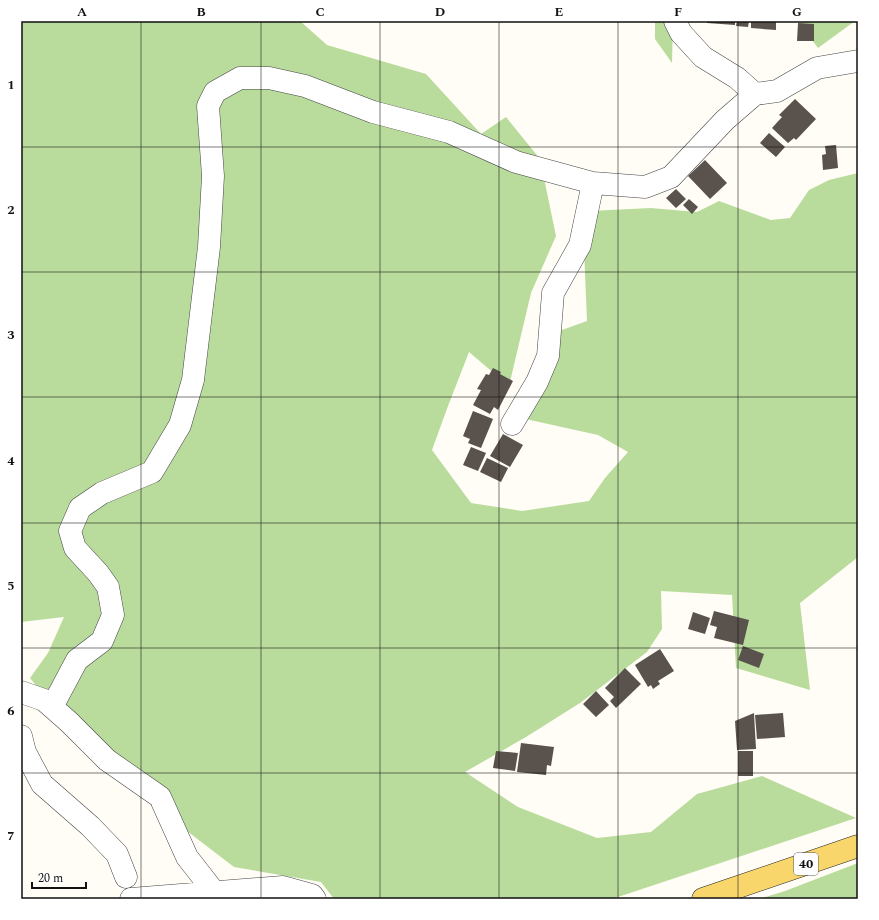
<svg xmlns="http://www.w3.org/2000/svg" width="879" height="920" viewBox="0 0 879 920" font-family="Spectral,serif">
	<style>
		.forest { fill: #b9dc9c }
		.building { fill: #5a524d }
		.lines { fill: none; stroke-linecap: round; stroke-linejoin: round }
		.minor-casing { stroke: #444; stroke-width: 23 }
		.major-casing { stroke: #222; stroke-width: 23 }
		.minor { stroke: #fff; stroke-width: 22 }
		.major { stroke: #f9d66b; stroke-width: 22 }
		.grid { fill: none; stroke: #111; stroke-width: 1; stroke-opacity: 0.55 }
		.labels { text-anchor: middle; dominant-baseline: central; stroke-width: 4; stroke-linejoin: round; paint-order: stroke }
		.shield { fill: #fff; stroke: #585858; stroke-width: 1 }
		.shield-label { font-size: 13px; font-weight: bold; fill: #111 }
		.neatline { fill: none; stroke: #111; stroke-width: 1.5 }
		.grid-label { font-size: 13px; text-anchor: middle; font-weight: bold; fill: #111 }
	</style>
	<rect width="100%" height="100%" fill="#fffdf5"/>
	<!-- forest -->
	<path class="forest" d="M 21,21 L 300,21 L 327,45 L 426,74 L 481,134 L 506,117 L 540,159 L 556,236 L 531,293 L 509,386 L 469,352 L 448,406 L 432,450 L 471,503 L 522,511 L 589,501 L 605,478 L 628,452 L 598,435 L 521,418 L 548,335 L 587,321 L 584,249 L 589,211 L 651,208 L 697,212 L 719,201 L 771,220 L 790,218 L 809,190 L 829,180 L 858,173 L 858,557 L 800,603 L 810,690 L 736,668 L 732,595 L 661,591 L 662,629 L 647,652 L 580,703 L 526,737 L 465,772 L 518,807 L 597,838 L 651,832 L 697,794 L 762,776 L 856,818 L 612,899 L 334,899 L 321,882 L 234,867 L 183,828 L 72,730 L 30,678 L 48,653 L 64,617 L 21,622 Z
		M 655,21 L 673,21 L 672,63 L 655,39 Z
		M 798,21 L 855,21 L 818,48 Z
		M 858,863 L 858,899 L 759,899 L 785,891 Z"/>
	<!-- building -->
	<path class="building" d="M 707,21 L 735,21 L 735,25 L 707,23 Z
		M 737,21 L 749,21 L 748,27 L 736,26 Z
		M 751,21 L 776,21 L 776,30 L 751,28 Z
		M 798,23 L 814,24 L 814,41 L 797,41 Z
		M 795,99 L 816,119 L 796,140 L 794,138 L 788,143 L 772,128 L 782,117 L 779,115 Z
		M 769,133 L 785,147 L 776,157 L 760,143 Z
		M 836,145 L 838,168 L 823,170 L 822,155 L 826,154 L 825,146 Z
		M 705,160 L 727,183 L 710,199 L 688,176 Z
		M 676,189 L 686,199 L 676,208 L 666,198 Z
		M 689,199 L 698,207 L 692,214 L 683,205 Z
		M 493,368 L 501,372 L 500,374 L 513,381 L 498,410 L 494,407 L 490,414 L 473,405 L 481,390 L 477,389 L 486,374 L 489,375 Z
		M 473,411 L 493,419 L 481,448 L 468,443 L 470,439 L 463,436 Z
		M 503,434 L 523,445 L 510,467 L 490,456 Z
		M 471,447 L 486,453 L 478,471 L 463,465 Z
		M 487,458 L 508,468 L 501,482 L 480,472 Z
		M 714,611 L 749,620 L 743,645 L 714,638 L 717,627 L 710,625 Z
		M 693,612 L 710,618 L 705,634 L 688,629 Z
		M 743,646 L 764,654 L 759,668 L 738,660 Z
		M 660,649 L 674,671 L 658,681 L 660,684 L 653,689 L 651,685 L 648,687 L 635,665 Z
		M 625,668 L 641,684 L 616,708 L 610,701 L 614,697 L 605,688 Z
		M 596,691 L 609,705 L 596,717 L 583,704 Z
		M 754,713 L 756,749 L 737,750 L 735,721 Z
		M 783,713 L 785,737 L 757,739 L 755,715 Z
		M 521,743 L 554,747 L 551,766 L 547,765 L 546,775 L 517,772 Z
		M 496,751 L 518,753 L 515,771 L 493,768 Z
		M 738,751 L 753,751 L 753,776 L 738,776 Z"/>
	<g class="lines">
		<!-- minor casing -->
		<g class="minor-casing">
			<path id="minor" d="M 675,21 L 681,33 L 703,57 L 737,78 L 755,94 L 777,91 L 817,68 L 858,61
				M 512,424 L 537,382 L 548,356 L 553,293 L 580,245 L 593,183
				M 21,692 L 44,700 L 69,722 L 107,760 L 160,797 L 187,857 L 215,893
				M 52,707 L 77,660 L 102,641 L 113,615 L 108,587 L 98,573 L 75,548 L 70,531 L 80,508 L 102,493 L 152,472 L 180,425 L 193,380 L 209,247 L 213,176 L 208,106 L 215,92 L 240,78 L 269,78 L 305,86 L 373,112 L 449,132 L 516,162 L 593,183 L 645,187 L 671,177 L 725,120 L 755,94
				M 21,736 L 25,752 L 42,784 L 90,826 L 117,854 L 126,877
				M 131,899 L 283,887 L 312,895 L 315,899"/>
		</g>
		<!-- major casing -->
		<g class="major-casing">
			<path id="major" d="M 703,899 L 858,846"/>
		</g>
		<!-- minor -->
		<use href="#minor" class="minor"/>
		<!-- major -->
		<use href="#major" class="major"/>
	</g>
	<!-- grid -->
	<path class="grid" d="M 141,21 L 141,899M 261,21 L 261,899M 380,21 L 380,899M 499,21 L 499,899M 618,21 L 618,899M 738,21 L 738,899M 21,147 L 858,147M 21,272 L 858,272M 21,397 L 858,397M 21,523 L 858,523M 21,648 L 858,648M 21,773 L 858,773"/>
	<g class="labels">
		<!-- shield labels -->
		<rect class="shield" x="794" y="853" width="24" height="22" rx="3"/>
		<g class="shield-label">
			<text x="806" y="864">40</text>
		</g>
	</g>
	<!-- border -->
	<rect width="879" height="920" fill="none" stroke="#ffffff" stroke-width="44"/>
	<!-- scale -->
	<path d="M32 882v6h54v-6" fill="none" stroke="#111111" stroke-width="2"/>
	<text x="38" y="882" font-size="12" fill="#111111" stroke="#ffffff" stroke-width="3" paint-order="stroke">20 m</text>
	<rect x="22" y="22" width="835" height="876" class="neatline"/>
	<g class="grid-label">
		<text x="82" y="16">A</text>
		<text x="201" y="16">B</text>
		<text x="320" y="16">C</text>
		<text x="440" y="16">D</text>
		<text x="559" y="16">E</text>
		<text x="678" y="16">F</text>
		<text x="797" y="16">G</text>
		<text x="11" y="89">1</text>
		<text x="11" y="214">2</text>
		<text x="11" y="339">3</text>
		<text x="11" y="465">4</text>
		<text x="11" y="590">5</text>
		<text x="11" y="715">6</text>
		<text x="11" y="840">7</text>
	</g>
</svg>
